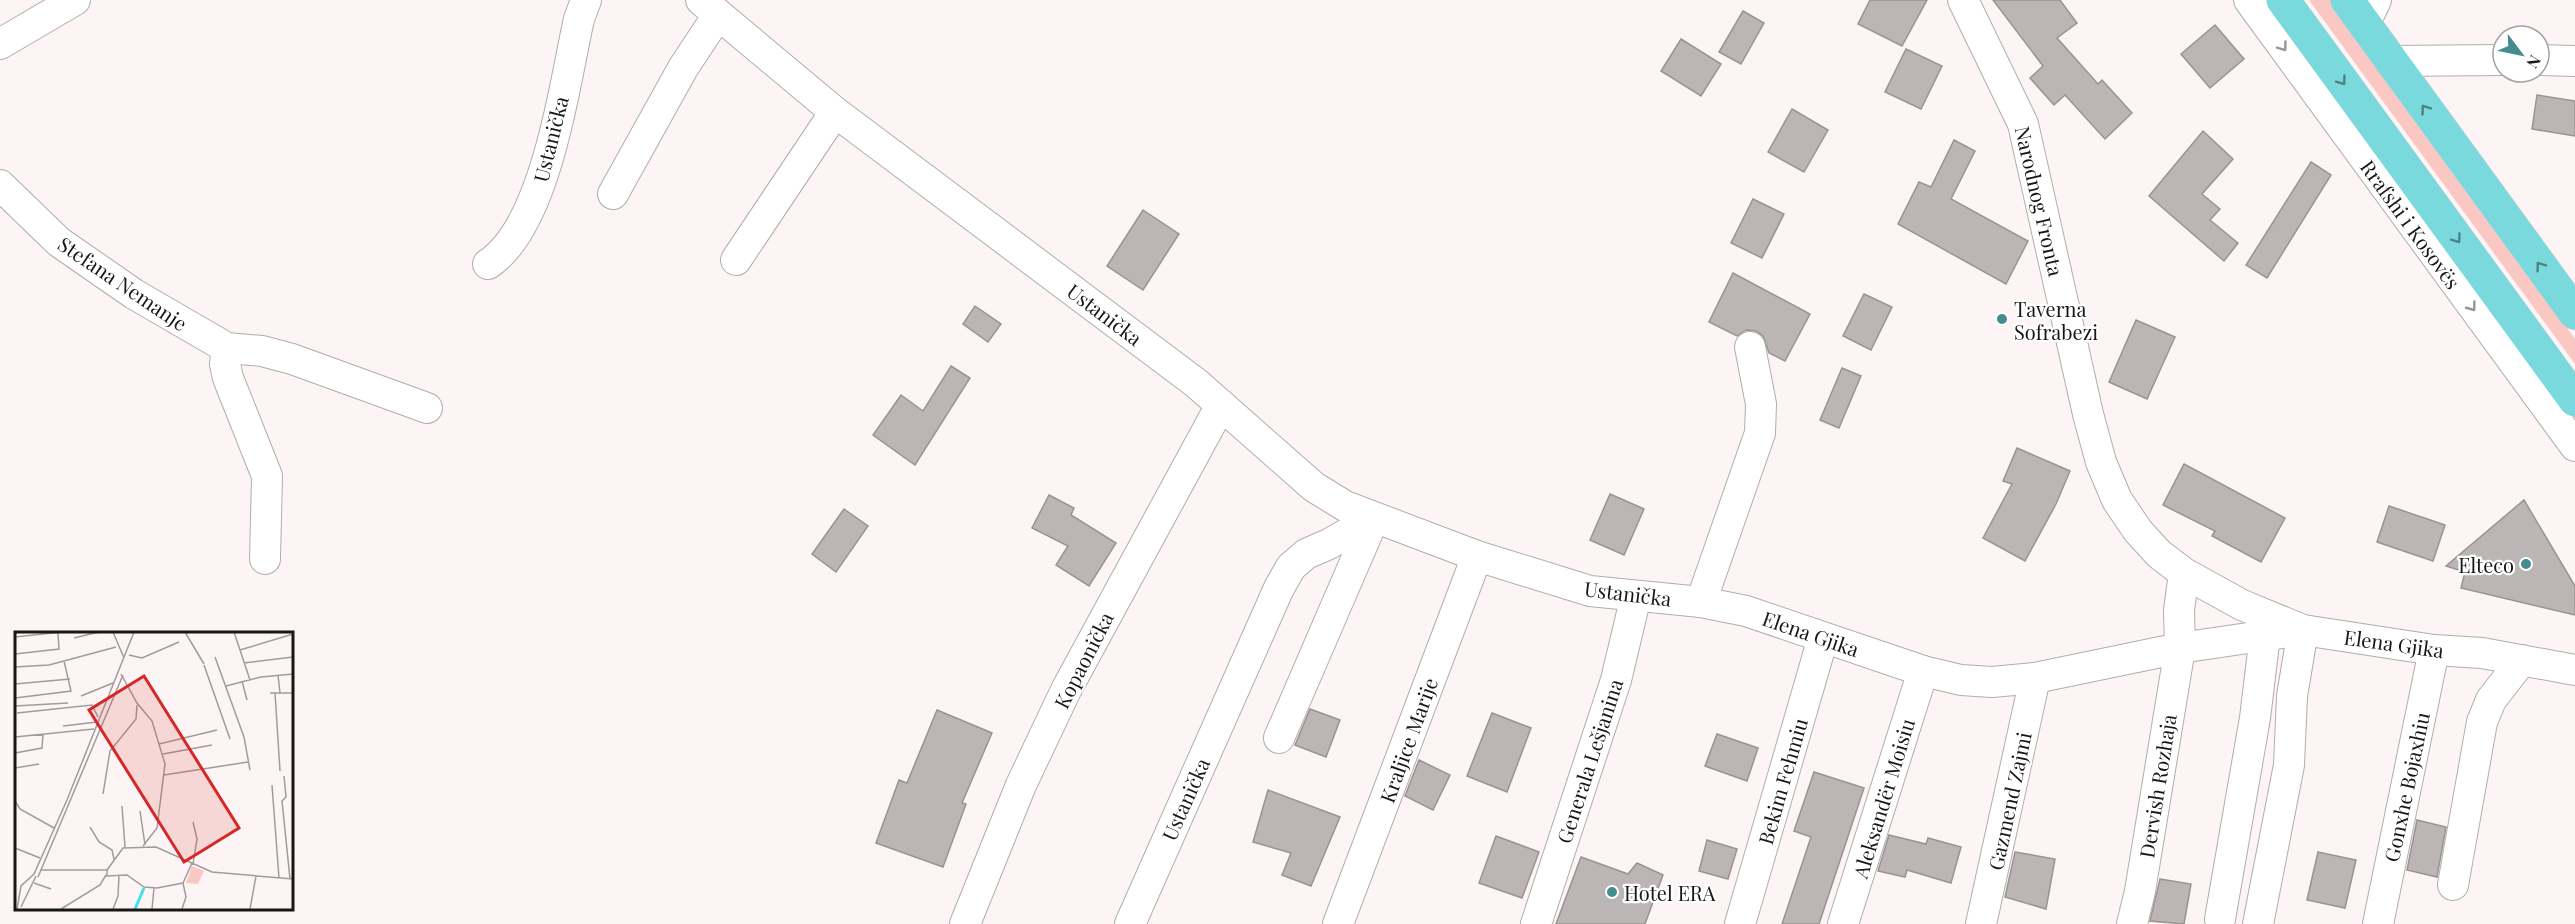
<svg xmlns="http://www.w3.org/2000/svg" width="2575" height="924" viewBox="0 0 2575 924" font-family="'Playfair Display',serif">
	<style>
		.green { fill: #fac7c3 }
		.building { fill: #bcb5b5; stroke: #9a9392; stroke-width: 1.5 }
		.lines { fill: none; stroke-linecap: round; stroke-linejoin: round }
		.minor-casing { stroke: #b3acab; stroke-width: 32 }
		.highway-casing { stroke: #d5d5d5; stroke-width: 34 }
		.minor { stroke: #fff; stroke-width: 30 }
		.highway { stroke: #7ad9dd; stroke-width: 33 }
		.oneway { stroke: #979696 }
		.oneway2 { stroke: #4e8183 }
		.poi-dot { fill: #448c8f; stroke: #fff; stroke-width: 2 }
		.labels { text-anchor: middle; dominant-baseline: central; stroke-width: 4.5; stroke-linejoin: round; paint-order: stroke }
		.street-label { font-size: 20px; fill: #181616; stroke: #fff }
		.poi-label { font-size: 20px; fill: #181616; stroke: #fff; text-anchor: start }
		.inset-river { fill: none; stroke: #3ee3e9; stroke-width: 3 }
		.inset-road { fill: none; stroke: #a19c9c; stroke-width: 1.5 }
		.view { fill: #d62828; fill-opacity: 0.15; stroke: #d62828; stroke-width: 3 }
		.inset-edge { fill: none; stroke: #181616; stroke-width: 3 }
	</style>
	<rect width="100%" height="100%" fill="#fdf5f5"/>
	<polygon class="green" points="2309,0 2330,0 2349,27 2575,339 2575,364"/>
	<g class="building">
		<polygon points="1870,0 1927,0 1902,46 1858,24"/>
		<polygon points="1993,0 2060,0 2077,23 2057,38 2098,84 2102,80 2132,113 2105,139 2065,95 2054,105 2030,78 2043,66"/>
		<polygon points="1743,11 1764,23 1741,64 1719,52"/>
		<polygon points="2215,25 2244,59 2210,88 2181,54"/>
		<polygon points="1681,39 1721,64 1701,96 1661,71"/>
		<polygon points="1906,49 1942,66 1921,109 1885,92"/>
		<polygon points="2537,95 2575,101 2575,136 2532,129"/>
		<polygon points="1792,109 1828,130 1804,172 1768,152"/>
		<polygon points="2203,131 2233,159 2202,194 2220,209 2210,220 2238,243 2224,261 2149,196"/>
		<polygon points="1954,140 1975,151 1951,199 2028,241 2006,284 1898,224 1919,182 1931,187"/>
		<polygon points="2311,162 2331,175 2267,278 2246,265"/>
		<polygon points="1753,199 1784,214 1762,258 1731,243"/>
		<polygon points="1143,210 1179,234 1143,290 1107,266"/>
		<polygon points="1733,273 1810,314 1785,361 1769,353 1763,336 1756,331 1746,330 1737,336 1709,322"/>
		<polygon points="1864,294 1892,307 1871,350 1843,336"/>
		<polygon points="975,306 1001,324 988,342 963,324"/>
		<polygon points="2136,320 2175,337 2147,399 2109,382"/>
		<polygon points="951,366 970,378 915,465 873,435 901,395 923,411"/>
		<polygon points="1842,368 1861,376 1839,428 1820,420"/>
		<polygon points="2017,448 2070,471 2056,504 2025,561 1983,538 2012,484 2003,481"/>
		<polygon points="2184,464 2285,518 2261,562 2212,536 2215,531 2163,505"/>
		<polygon points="1610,494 1644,509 1624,555 1590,540"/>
		<polygon points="1049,495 1074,508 1071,515 1116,543 1089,586 1056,565 1068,546 1032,528"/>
		<polygon points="2524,500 2575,586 2575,615 2461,588 2465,572 2446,566"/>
		<polygon points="2389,506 2445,525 2433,561 2377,542"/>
		<polygon points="844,509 868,526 836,572 812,554"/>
		<polygon points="1310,709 1340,720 1326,757 1295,745"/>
		<polygon points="937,710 992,733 962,803 966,804 943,867 876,843 899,780 907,783"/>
		<polygon points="1492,713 1531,728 1507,792 1467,776"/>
		<polygon points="1717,734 1758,748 1747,781 1705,766"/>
		<polygon points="1419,760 1450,775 1433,810 1405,796"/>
		<polygon points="1814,772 1864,788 1819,924 1782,924 1811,837 1794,831"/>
		<polygon points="1268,790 1340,817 1311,886 1282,875 1291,853 1253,842"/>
		<polygon points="2417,820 2446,827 2437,877 2407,870"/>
		<polygon points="1889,835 1926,844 1928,838 1961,847 1951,883 1907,870 1905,877 1878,871"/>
		<polygon points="1496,836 1539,852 1522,898 1479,883"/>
		<polygon points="1707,840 1737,849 1728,879 1699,871"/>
		<polygon points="2015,852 2055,859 2046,909 2005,897"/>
		<polygon points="2318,852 2356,860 2345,908 2307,900"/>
		<polygon points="1581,857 1628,874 1637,863 1663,875 1645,924 1556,924"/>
		<polygon points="2160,879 2191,884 2184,924 2150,921"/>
	</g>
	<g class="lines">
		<g class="minor-casing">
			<g id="minor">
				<polyline points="701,0 835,112 1196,383 1314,487 1345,506 1477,556 1590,591 1701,602 1746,611 1923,671 1961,680 1992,682 2035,678 2180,648 2303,630 2434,650 2482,653 2575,670"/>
				<polyline points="1963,0 2023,124 2088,414 2101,462 2117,500 2138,531 2159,554 2184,573 2242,605 2303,630 2292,696 2289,765 2258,924"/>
				<polyline points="2249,0 2575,446"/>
				<polyline points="2365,23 2376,0"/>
				<polyline points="0,44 75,0"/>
				<polyline points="2539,60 2575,61"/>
				<polyline points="2390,61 2503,60"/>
				<polyline points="0,185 59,242 134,294 227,348 262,351 292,359 427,408"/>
				<polyline points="613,194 683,68 718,15"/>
				<polyline points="736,260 835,112"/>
				<path d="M 488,264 C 546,226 564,86 579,19 L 586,0"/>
				<polyline points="227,348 225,364 228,378 267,476 265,559"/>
				<polyline points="1701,602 1760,433 1761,404 1750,347"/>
				<polyline points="2453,885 2482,722 2491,700 2522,660"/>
				<polyline points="2220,919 2255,718 2265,635"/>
				<polyline points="965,924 1021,785 1066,690 1221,405"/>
				<polyline points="1130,924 1279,588 1291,567 1306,554 1329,544 1374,518 1279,738"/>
				<polyline points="1338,924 1477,556"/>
				<polyline points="1536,924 1616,680 1636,596"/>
				<polyline points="1740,924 1823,638"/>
				<polyline points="1843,924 1923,671"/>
				<polyline points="1981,924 2035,678"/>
				<polyline points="2132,924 2140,891 2180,648 2179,610 2184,573"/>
				<polyline points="2378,924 2434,650"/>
			</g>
		</g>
		<g class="highway-casing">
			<g id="highway">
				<polyline points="2283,0 2575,400"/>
				<polyline points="2347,0 2575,313"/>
			</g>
		</g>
		<use href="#minor" class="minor"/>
		<use href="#highway" class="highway"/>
	</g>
	<defs><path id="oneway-chevron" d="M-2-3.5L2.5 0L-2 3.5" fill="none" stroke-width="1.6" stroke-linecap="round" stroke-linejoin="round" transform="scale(1.5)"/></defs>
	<g class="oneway">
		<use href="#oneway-chevron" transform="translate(2283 47) rotate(54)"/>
		<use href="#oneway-chevron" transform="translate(2472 307) rotate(53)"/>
	</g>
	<g class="oneway2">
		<use href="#oneway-chevron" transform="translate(2342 81) rotate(54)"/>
		<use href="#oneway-chevron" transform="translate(2425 109) rotate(-126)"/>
		<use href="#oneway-chevron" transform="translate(2457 239) rotate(54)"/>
		<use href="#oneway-chevron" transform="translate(2540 266) rotate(-126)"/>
	</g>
	<g class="poi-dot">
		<circle cx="2002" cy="319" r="6"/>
		<circle cx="2526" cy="564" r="6"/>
		<circle cx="1612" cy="892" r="6"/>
	</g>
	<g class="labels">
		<g class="street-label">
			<text transform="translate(550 139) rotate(-76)">Ustanička</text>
			<text transform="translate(2040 201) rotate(77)">Narodnog Fronta</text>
			<text transform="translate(2411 224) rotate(54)">Rrafshi i Kosovës</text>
			<text transform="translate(123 283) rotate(34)">Stefana Nemanje</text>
			<text transform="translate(1105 314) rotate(37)">Ustanička</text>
			<text transform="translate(1628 593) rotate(7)">Ustanička</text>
			<text transform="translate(1811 633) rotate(19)">Elena Gjika</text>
			<text transform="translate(2394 643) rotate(8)">Elena Gjika</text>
			<text transform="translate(1083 660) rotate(-63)">Kopaonička</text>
			<text transform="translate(1408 740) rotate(-70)">Kraljice Marije</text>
			<text transform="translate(1589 761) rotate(-72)">Generala Lešjanina</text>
			<text transform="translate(1782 781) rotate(-74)">Bekim Fehmiu</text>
			<text transform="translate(2157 786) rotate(-81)">Dervish Rozhaja</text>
			<text transform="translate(2406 787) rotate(-78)">Gonxhe Bojaxhiu</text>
			<text transform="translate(1883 798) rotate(-73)">Aleksandër Moisiu</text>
			<text transform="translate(1185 799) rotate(-66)">Ustanička</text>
			<text transform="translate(2009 801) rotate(-78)">Gazmend Zajmi</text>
		</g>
		<g class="poi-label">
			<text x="2014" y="308">Taverna<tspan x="2014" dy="23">Sofrabezi</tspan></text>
			<text x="2514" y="564" text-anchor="end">Elteco</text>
			<text x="1624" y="892">Hotel ERA</text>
		</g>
	</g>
	<g transform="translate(15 632)">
		<rect width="278" height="278" fill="#fdf5f5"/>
		<path d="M 177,234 L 189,239 L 183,252 L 171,251 Z" fill="#fac7c3"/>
		<path class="inset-river" d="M 120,277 L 129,256"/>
		<path class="inset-road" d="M 98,0 L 109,26M 170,0 L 189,32M 219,0 L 235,48M 0,5 L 47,0M 59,6 L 84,0M 225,18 L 278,2M 0,22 L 44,17 L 43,1M 114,23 L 127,26 L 164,10M 200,25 L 229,105 L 235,138M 229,31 L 278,25M 189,33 L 215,107M 0,35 L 34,33 L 101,15M 106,42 L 122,71 L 137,89 L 150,132 L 142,196 L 128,214M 263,43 L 265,61M 227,49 L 232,68M 0,52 L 55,47M 211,54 L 246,45 L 278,42M 255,61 L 278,61M 260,61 L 265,139M 66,64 L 98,51M 0,66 L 56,59 L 49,29M 0,74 L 53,71M 2,81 L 77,73 L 83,85M 48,94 L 82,90M 0,105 L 79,97M 144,112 L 202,98M 0,121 L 27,116 L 28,102M 148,122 L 197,113M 0,136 L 24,132M 149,143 L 233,130M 269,144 L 271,165 L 267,169 L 275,247M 257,153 L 264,246M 88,162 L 95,119 L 121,87 L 122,73M 0,169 L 5,177 L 39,196M 107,174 L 110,215M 125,179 L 130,213M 178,190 L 182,207 L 178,232M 75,195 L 84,210 L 97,218 L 99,227M 0,216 L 25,226M 26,238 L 92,238M 92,238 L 108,216 L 141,215 L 197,240 L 278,247M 92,238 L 92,244 L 112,243 L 129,255 L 142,256 L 168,251 L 177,231M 23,245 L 108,43M 19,251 L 36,257M 6,275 L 21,244M 2,277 L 6,254 L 19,242 L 52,168 L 119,0M 46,277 L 85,253 L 91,243M 98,277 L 103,264 L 104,244M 137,277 L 139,256M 167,277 L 171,265 L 168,251M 235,277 L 241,244"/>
		<path class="view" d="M 129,44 L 224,196 L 169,230 L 74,78 Z"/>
		<rect width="278" height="278" class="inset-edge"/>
	</g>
	<g transform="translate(2521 54) rotate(122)"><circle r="28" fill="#ffffff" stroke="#a3a2a2" stroke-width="1.5"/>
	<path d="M0-4.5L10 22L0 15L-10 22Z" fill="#448c8f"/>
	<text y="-9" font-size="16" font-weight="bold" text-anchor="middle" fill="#181616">N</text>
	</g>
</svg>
